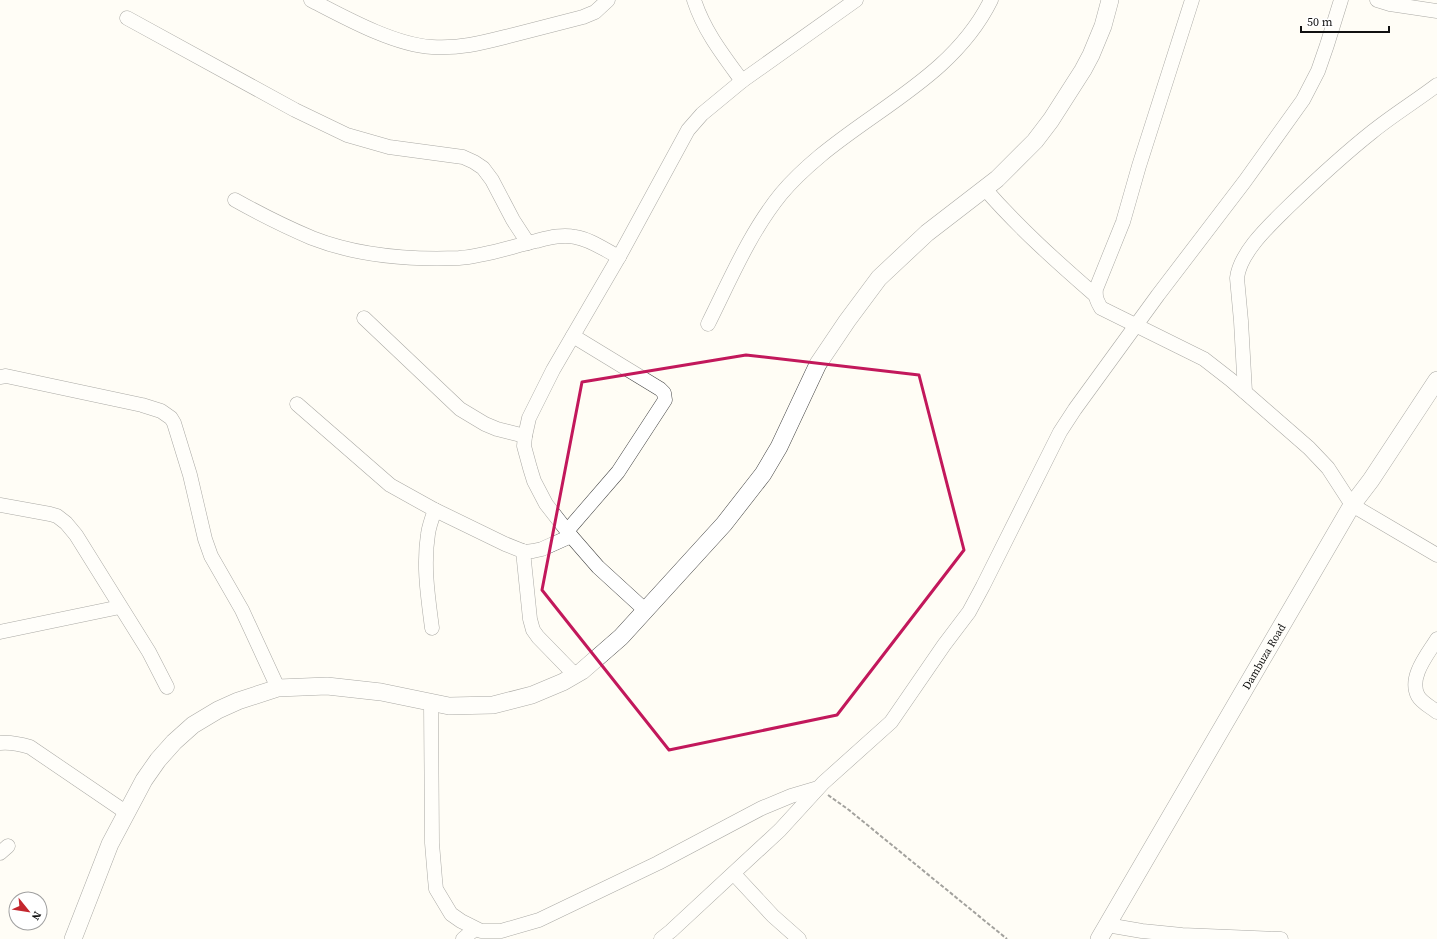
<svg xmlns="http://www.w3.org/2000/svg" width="1437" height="939" viewBox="0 0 1437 939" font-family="'Source Serif 4',serif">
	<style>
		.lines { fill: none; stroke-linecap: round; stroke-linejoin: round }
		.minor-casing { stroke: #444; stroke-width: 15 }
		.tertiary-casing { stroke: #444; stroke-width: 18 }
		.path { stroke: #333; stroke-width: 2; stroke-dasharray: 4 2; stroke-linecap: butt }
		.minor { stroke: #fff; stroke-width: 14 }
		.tertiary { stroke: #fff; stroke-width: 17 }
		.marked { fill: none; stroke: #c2185b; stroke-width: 3; stroke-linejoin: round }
		.labels { text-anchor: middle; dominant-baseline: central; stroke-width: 4; stroke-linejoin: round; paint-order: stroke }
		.street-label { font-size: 11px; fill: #111; stroke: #fff }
	</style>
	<rect width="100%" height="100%" fill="#fffdf5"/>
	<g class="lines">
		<g class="minor-casing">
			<g id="minor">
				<path d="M 311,0 C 344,17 394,45 432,47 C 461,49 485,42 513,35 C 536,29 560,23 583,17 L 595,12 L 608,0"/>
				<path d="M 694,0 C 704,31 723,55 742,81"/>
				<path d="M 1192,0 L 1139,166 L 1123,222 L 1096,289 C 1095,297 1097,301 1101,308 L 1204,359 L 1231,380 L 1309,448 L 1328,468 L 1352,505 L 1437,555"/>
				<polyline points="1377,0 1390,4 1437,11"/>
				<polyline points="127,18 295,110 347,135 389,147 463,157 474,162 483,168 492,180 513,220 528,243"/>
				<path d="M 985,189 C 1019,228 1057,262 1095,295"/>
				<path d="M 235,200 C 260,214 286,227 312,238 C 358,256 410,260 459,258 C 485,256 510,247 536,241 C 548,238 562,234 575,237 C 590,239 605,250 619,257"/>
				<polyline points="364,318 460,409 485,424 497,429 525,436"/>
				<path d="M 708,324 C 730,280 750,232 781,194 C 791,182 808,166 820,156 C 880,106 955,73 991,0"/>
				<polyline points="0,377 6,376 142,405 161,411 171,418 174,423 190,475 205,539 211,556 242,610 278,688"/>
				<path d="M 1245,392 L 1241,321 L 1237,278 C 1240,252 1270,225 1288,207 C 1315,181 1343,155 1372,132 C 1393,115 1416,101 1437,85"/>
				<polyline points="297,404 390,485 435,510 505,544 525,552 533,551 542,549 571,536"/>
				<polyline points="0,505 50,514 57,516 66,523 76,535 149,652 167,687"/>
				<polyline points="567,531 618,472 665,400 664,393 660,389 573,336"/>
				<polyline points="523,551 530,619 533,630 538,637 575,675"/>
				<polyline points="645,610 598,567 571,536 546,504 534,481 530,468 524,446 525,436 529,418 553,370 620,255 688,130 702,114 742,81 856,0"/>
				<path d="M 432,628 C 428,597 423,566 428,534 C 429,526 432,518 435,510"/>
				<polyline points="0,632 120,607"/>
				<path d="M 1437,639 C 1428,654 1408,677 1418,696 C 1422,703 1431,707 1437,712"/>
				<polyline points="431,703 432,843 435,879 436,889 451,914 461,921 481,931 501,931 539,920 658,863 762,808 791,796 818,788"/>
				<path d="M 0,743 C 10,742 20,744 30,747 L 127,813"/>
				<polyline points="0,853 8,846"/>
				<polyline points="734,874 773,916 799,939"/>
				<polyline points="1107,925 1142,931 1182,935 1281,939"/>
				<polyline points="463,939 475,929"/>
				<polyline points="661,939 671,931 780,830 823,783 891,722 944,645 969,612 983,586 1060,432 1075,409 1158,295 1245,181 1303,100 1318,71 1327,45 1341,0"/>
			</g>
		</g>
		<g class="tertiary-casing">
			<g id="tertiary">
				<polyline points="73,939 110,844 144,780 158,760 174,742 193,725 218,710 238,701 278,688 327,686 381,692 449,706 493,705 532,695 563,682 582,671 621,637 724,524 763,474 779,447 818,364 847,321 879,278 927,233 997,179 1035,141 1051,120 1083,70 1091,55 1103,26 1110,0"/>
				<path id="s1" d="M 1099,939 L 1352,505 L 1371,480 L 1437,380"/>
			</g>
		</g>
		<polyline class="path" points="828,795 849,810 1007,939"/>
		<use href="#minor" class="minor"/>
		<use href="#tertiary" class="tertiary"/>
	</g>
	<path d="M0 0H1437V939H0ZM 746,355 L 919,375 L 964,550 L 837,715 L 669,750 L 542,590 L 582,382 Z" fill="#fffdf5" fill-opacity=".55" fill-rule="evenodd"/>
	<path class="marked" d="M 746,355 L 919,375 L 964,550 L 837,715 L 669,750 L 542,590 L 582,382 Z"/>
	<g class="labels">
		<g class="street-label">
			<text stroke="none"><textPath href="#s1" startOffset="327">Dambuza Road</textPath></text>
		</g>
	</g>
	<g transform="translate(28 911) rotate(120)"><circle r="19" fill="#ffffff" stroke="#a0a0a0"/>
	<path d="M0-3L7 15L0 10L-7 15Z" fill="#c4262e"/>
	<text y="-6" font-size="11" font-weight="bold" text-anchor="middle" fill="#111111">N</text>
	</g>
	<path d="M1301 26v6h88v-6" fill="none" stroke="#111111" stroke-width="2"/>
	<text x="1307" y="26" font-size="12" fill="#111111" stroke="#ffffff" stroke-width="3" paint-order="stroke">50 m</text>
</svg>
